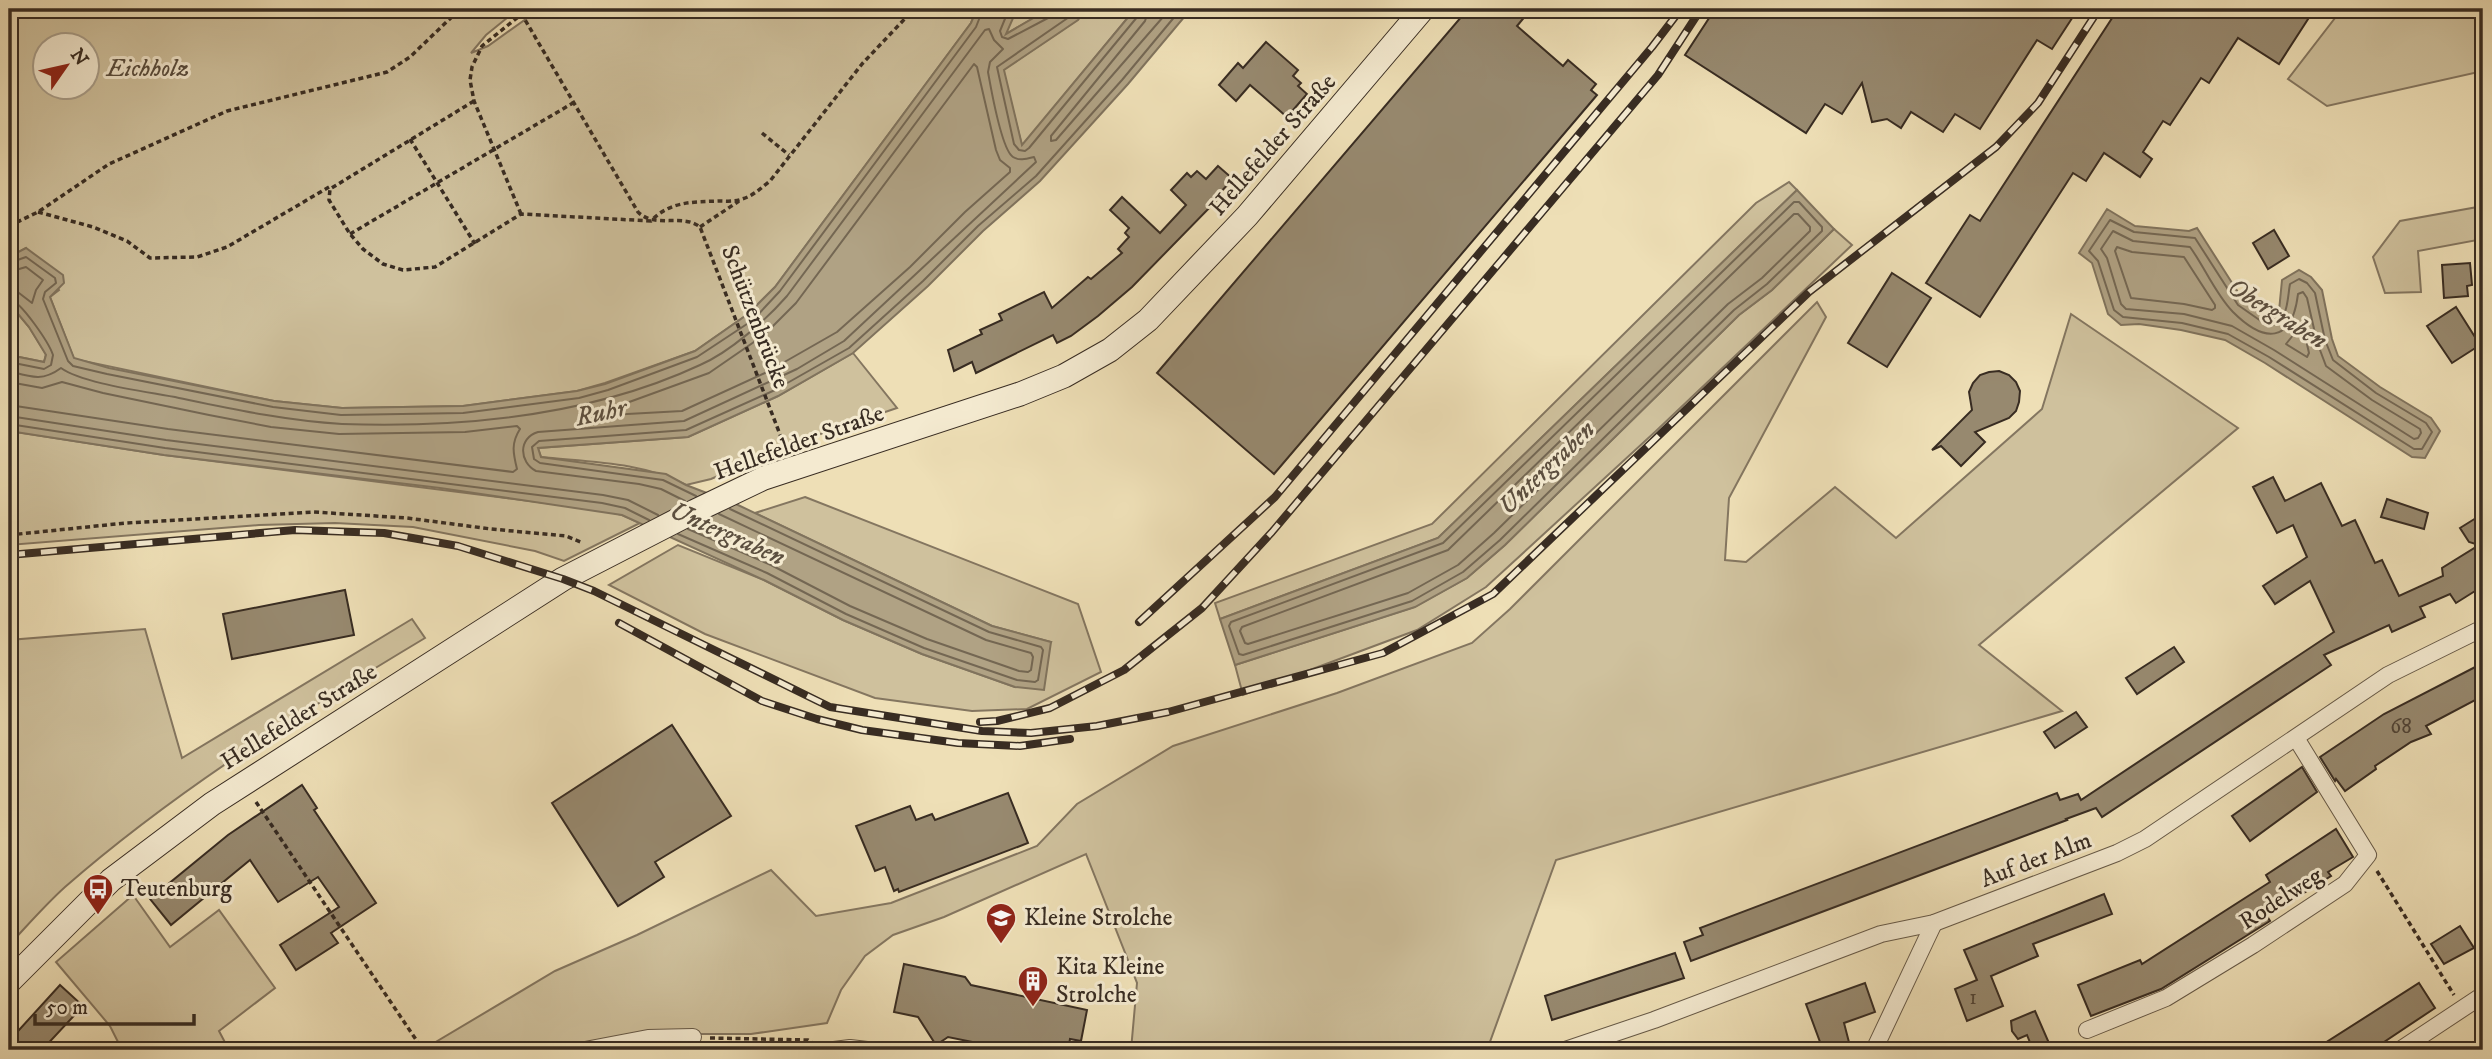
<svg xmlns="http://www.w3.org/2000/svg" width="2492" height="1059" viewBox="0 0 2492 1059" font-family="'IM FELL DW Pica',serif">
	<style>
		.green { fill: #cfc19d; stroke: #847660; stroke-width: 2; fill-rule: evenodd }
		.water { fill: #b0a284; stroke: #80735d; stroke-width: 2 }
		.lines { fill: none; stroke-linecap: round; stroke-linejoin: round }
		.shore { stroke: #746753; stroke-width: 2 }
		.building { fill: #97896f; stroke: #382c22; stroke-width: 2 }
		.street-casing { stroke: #665947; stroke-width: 18 }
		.secondary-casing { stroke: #382c22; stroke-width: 25 }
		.path { stroke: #382c22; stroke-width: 3.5; stroke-dasharray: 5 3.5; stroke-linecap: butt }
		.street { stroke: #f4ead0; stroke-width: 16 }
		.secondary { stroke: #f4ead0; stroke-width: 23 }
		.rail-casing { stroke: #382c22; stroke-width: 8 }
		.rail { stroke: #f4ead0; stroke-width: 5; stroke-dasharray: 16; stroke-linecap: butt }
		.labels { text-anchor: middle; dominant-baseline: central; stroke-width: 6; stroke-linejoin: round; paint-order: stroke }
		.number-label { font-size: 21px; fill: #504335 }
		.park-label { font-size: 24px; font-style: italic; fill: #564a3b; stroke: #f4ead0 }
		.street-label { font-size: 24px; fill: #382c22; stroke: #f4ead0 }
		.poi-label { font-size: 24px; fill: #382c22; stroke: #f4ead0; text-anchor: start }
		.water-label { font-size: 26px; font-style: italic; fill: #5c4f3f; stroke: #f4ead0 }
	</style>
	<rect width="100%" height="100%" fill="#eedfb6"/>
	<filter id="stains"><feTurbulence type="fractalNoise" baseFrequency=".00286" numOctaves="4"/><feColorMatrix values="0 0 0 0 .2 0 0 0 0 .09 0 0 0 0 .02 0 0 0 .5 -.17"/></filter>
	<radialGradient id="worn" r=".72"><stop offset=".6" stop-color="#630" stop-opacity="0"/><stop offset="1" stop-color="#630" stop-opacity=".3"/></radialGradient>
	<g class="green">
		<path d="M 9,9 L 518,9 L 486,35 L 471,53 L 488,46 L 540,9 L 977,9 L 971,23 L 775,287 L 748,314 L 695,351 L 605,383 L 577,391 L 463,406 L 342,408 L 274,401 L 74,359 L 50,297 L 59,290 L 26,248 L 9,257 ZM 46,46 L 88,46 L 88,88 L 46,88 Z"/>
		<polygon points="1017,9 1049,9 1004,35"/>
		<polygon points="1086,9 1135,9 1022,146 1003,70 1077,20"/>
		<polygon points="2342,9 2483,9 2483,71 2327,106 2288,79"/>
		<polygon points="1789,182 1797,190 1438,538 1220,619 1215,603 1432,524 1756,203"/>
		<polygon points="2483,206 2483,239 2418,251 2421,292 2385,293 2373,257 2400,221"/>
		<polygon points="1834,229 1852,245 1656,431 1486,587 1417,630 1243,695 1235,665 1414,607 1467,578 1505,545 1739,315 1772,290"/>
		<polygon points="1817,302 1826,317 1729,498 1725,560 1746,562 1835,487 1896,538 2042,409 2071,314 2238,428 1979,645 2062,711 1556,860 1487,1050 1131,1050 1137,983 1086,854 944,917 893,935 865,956 841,990 827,1023 751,1034 650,1034 602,1041 566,1050 432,1050 429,1046 555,971 637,935 771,870 816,916 891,903 1037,846 1077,804 1173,746 1337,693 1472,643 1510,609"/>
		<polygon points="9,303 29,327 46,354 44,362 9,355"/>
		<path d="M 853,353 L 897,408 L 794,443 L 711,479 L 686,485 C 643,462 589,462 541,457 L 538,448 L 688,437 L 778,396 Z"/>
		<polygon points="9,431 164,455 601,510 622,515 640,523 564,561 535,551 413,527 335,523 259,525 9,545"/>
		<polygon points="805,497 1078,604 1101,672 1027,709 972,711 875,698 705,634 609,585 678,545 764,580 843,620 922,654 1015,687 1051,642 992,626 755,513"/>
		<path d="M 412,619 L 425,638 C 300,713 175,791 65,887 C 45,905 27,926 9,945 L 9,640 L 145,629 L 182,758 Z"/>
		<polygon points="133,895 170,947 219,910 275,988 219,1031 229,1050 122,1050 110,1026 56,962"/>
	</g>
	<g class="water">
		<polygon points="977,9 1017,9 1006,34 1049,9 1086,9 1078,20 1004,70 1022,145 1135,9 1191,9 1128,84 1040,181 983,231 928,286 853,353 778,396 688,437 538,448 541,457 666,474 686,485 738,505 992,626 1051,642 1044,690 1015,687 922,654 843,620 764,580 622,515 440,488 164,455 9,431 9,355 44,362 46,355 29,327 9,303 9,257 26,248 63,275 64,283 50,297 74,358 109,368 274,401 342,408 463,406 577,391 605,384 695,351 748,314 775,287 971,23"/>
		<polygon points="1797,190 1834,229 1772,290 1739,315 1505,545 1467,578 1415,607 1235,665 1220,619 1438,538"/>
		<polygon points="2107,209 2135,226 2189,231 2197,228 2243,300 2270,320 2279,311 2282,280 2299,270 2311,277 2322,290 2332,339 2338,356 2380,387 2431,418 2440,431 2425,458 2412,457 2265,363 2225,340 2181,330 2139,324 2121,325 2108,314 2092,263 2079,253"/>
	</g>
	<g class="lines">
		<g class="shore">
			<polyline points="1009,9 1000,31 1002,37 1008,39 1048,18 1051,9"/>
			<polyline points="1077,9 1072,15 997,67 1014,144 1019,150 1025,151 1029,148 1138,16 1140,9"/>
			<polyline points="1149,9 1145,21 1051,136 1051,141 1056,140 1170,9"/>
			<polygon points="974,64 977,67 996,150 1000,160 1010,168 1010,172 965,212 910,267 837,332 767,372 682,411 609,415 610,409 709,373 764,335 796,303"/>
			<polygon points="1794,202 1799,202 1822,227 1822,231 1767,284 1734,310 1500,540 1463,572 1412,601 1243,655 1239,654 1229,626 1231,622 1443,543"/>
			<polygon points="1798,214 1810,227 1810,231 1762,278 1728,304 1494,533 1458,565 1408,593 1248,644 1245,643 1240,631 1242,627 1448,550 1767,240 1794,214"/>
			<path d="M 2110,220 L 2134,232 L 2195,238 L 2238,305 L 2268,326 C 2289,324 2287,299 2290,284 L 2299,279 L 2307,283 L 2315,293 L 2325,340 L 2333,360 L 2376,393 L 2426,423 L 2432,432 L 2422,449 L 2414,449 L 2269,357 L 2228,334 L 2182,323 L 2123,317 L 2114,310 L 2098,261 L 2089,251 Z"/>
			<path d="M 2113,231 L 2133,241 L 2190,247 C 2204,266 2216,295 2233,312 C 2264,343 2292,344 2298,294 L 2303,292 L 2307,298 L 2317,342 L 2326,366 L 2372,400 L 2420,429 L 2421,433 L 2418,438 L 2414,439 L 2274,350 L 2232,326 L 2184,314 L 2126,309 L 2121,304 L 2107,258 L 2101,249 Z"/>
			<polygon points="2117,247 2132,252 2184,257 2215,305 2215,308 2212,310 2184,304 2131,298 2115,251"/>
			<polyline points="9,263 26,257 55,278 56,283 45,292 43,299 68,361 73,366 107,374 273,407 341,415 463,413 579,398 608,390 697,357 753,320 780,291 976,27 983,9"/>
			<polyline points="9,272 26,267 43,280 36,290 32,303 19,293 9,290"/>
			<path d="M 9,299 C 21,301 49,343 53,355 L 51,365 L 44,369 L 9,362"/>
			<polygon points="2298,329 2304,331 2309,353 2307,357 2286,344"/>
			<path d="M 9,371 C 31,377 42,382 61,368 C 83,384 150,392 179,398 C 232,409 287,421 342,424 C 461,428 591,416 700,365 C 730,352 766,320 787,296 L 985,30 L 989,29 L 994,40 L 1003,49 L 990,62 L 988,72 C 991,88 1001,149 1013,157 C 1019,161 1026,159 1034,157 L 1036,162 L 844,341 L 797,369 L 684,421 L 538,432 C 518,438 519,462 536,471 L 639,484 L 661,489 L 685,501"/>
			<path d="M 9,382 L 42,388 L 62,382 L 103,393 L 209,415 L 271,427 L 339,434 L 465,432 L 517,426 L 520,429 C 511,443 513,453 517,469 L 513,472 L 168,429 L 9,405"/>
			<polyline points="9,416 166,440 603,495 628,500 658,515"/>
			<polyline points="9,424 165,448 602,503 625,508 649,520"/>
			<polyline points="696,496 663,480 540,463 534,459 532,447 539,441 686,430 775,390 849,348 923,281 978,226 1036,176 1122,80 1181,9"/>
			<polyline points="688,529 771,565 850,606 927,639 1019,671 1028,672 1031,670 1033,657 1031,653 986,640 719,514"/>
			<polyline points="678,534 767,573 846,614 924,648 1017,680 1035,682 1038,680 1043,650 1041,647 989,632 730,509"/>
		</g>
	</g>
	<g class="building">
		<polygon points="1468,9 1531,9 1517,26 1563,66 1568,60 1596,84 1591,90 1597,95 1274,474 1157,373"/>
		<polygon points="1715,9 2078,9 2052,49 2037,40 1980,129 1955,114 1943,132 1911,112 1901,128 1887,119 1872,122 1862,83 1842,114 1825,104 1806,133 1685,55"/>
		<polygon points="2118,9 2299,9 2310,16 2279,64 2238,38 2209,83 2201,78 2170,125 2163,121 2143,152 2152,159 2140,177 2104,153 2086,181 2073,173 1980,317 1926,283 1970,215 1980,221"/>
		<polygon points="1266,42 1298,70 1293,76 1301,83 1298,86 1307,94 1287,117 1250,85 1236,101 1219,85 1238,63 1243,68"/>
		<polygon points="1218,166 1233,179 1215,198 1217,200 1132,287 1098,316 1071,336 1057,343 1053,335 976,373 972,362 954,371 948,350 982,334 980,330 1002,320 999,314 1044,292 1052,308 1088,277 1091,279 1122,253 1118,249 1129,237 1125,233 1129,228 1110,210 1122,197 1160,233 1186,205 1171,190 1187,173 1191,177 1197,171 1206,179"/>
		<polygon points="2274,230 2289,256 2268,269 2253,243"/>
		<polygon points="2470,263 2472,285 2467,286 2468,296 2444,298 2442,265"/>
		<polygon points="1892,273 1931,298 1887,367 1848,343"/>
		<polygon points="2456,307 2480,345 2452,363 2427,326"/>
		<polygon points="1999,371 2009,375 2016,382 2020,391 2019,402 2016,411 2009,418 1975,432 1985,442 1961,466 1941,446 1932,450 1972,410 1969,392 1973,383 1980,375 1989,372"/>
		<polygon points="2273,477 2285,501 2321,483 2342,526 2355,520 2375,563 2382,560 2399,596 2443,576 2442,568 2479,545 2469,542 2460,528 2476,518 2483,529 2483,586 2456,603 2450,594 2420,607 2425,617 2392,632 2389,625 2324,655 2331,665 2102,817 2096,808 2066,819 2067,820 1691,961 1684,942 1703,935 1700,928 2057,793 2060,800 2078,794 2081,800 2334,632 2310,581 2275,604 2263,586 2307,557 2293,525 2277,533 2253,487"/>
		<polygon points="2387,499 2428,513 2424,529 2381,517"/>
		<polygon points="345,590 354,635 232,659 223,614"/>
		<polygon points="2174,647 2184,662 2137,694 2126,678"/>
		<polygon points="2483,663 2483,696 2426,726 2431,734 2411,742 2375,766 2376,769 2345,791 2336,779 2335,781 2320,757 2384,714"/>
		<polygon points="2076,712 2087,727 2055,748 2044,732"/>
		<polygon points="672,725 731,816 655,862 664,877 618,906 552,803"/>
		<polygon points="2302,767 2317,792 2250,841 2232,816"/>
		<polygon points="302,785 317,808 314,810 376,903 331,933 338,943 296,970 280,945 339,907 318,877 278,902 250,860 171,925 150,899 228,835"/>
		<polygon points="1008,793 1028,843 899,892 898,889 894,891 885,867 875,871 856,826 910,806 916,820 932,814 935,820"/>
		<polygon points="2336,829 2353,857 2328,872 2331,876 2267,916 2270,921 2161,989 2091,1016 2078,985 2140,960 2142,964 2270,882 2266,875"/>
		<polygon points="2104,894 2112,914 2033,944 2038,956 1991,976 2003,1006 1967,1021 1955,989 1977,980 1964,950"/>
		<polygon points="2460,926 2474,948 2444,964 2431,944"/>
		<polygon points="1675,953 1684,978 1552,1020 1545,996"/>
		<polygon points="904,964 965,977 971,985 1087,1010 1081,1041 1070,1039 1068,1050 1012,1050 948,1037 936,1045 918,1017 894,1012"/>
		<polygon points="1865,983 1875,1012 1844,1023 1851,1050 1823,1050 1806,1004"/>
		<polygon points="2419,983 2435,1008 2372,1050 2314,1050"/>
		<polygon points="60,985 83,1006 42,1050 9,1050 9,1041"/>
		<polygon points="2035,1011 2052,1050 2033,1050 2027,1035 2018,1039 2012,1031 2011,1021"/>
	</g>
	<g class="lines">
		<g class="street-casing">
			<g id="street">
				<polyline points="2087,1030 2166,998 2253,945 2345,884 2368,855 2296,738"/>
				<polyline points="585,1050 648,1038 693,1037"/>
				<polyline points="834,1050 850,1048 867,1050"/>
				<polyline points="1565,1050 1654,1020 1881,934 1934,923 2117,853 2145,839 2388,675 2483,628"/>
				<polyline points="1874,1050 1934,923"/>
				<polyline points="2400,1050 2483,995"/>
			</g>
		</g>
		<g class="secondary-casing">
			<polyline id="secondary" points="9,982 111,880 212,804 563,579 695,511 764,478 1020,394 1064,376 1110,350 1148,320 1247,216 1423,9"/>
		</g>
		<g class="path">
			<path d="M 521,13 L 638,212 C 655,229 683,213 700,227 L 786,450"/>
			<path d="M 474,101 L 330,189 L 329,200 L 350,234 L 363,249 L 383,264 L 403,270 L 435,267 L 521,214 L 651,221 C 670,201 693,202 719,201 C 726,201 735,202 742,199 C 753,196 761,188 770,181 L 862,64 L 914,9"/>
			<polyline points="762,133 789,155"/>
			<polyline points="410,139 475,244"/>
			<polyline points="38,212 93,227 127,241 150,258 197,257 227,247 329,187"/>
			<polyline points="521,214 474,101 470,80 472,67 482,46 528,9"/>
			<polyline points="9,226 38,212 109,164 227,111 387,72 410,57 460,9"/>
			<polyline points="700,227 739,201"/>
			<polyline points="350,234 573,103"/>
			<polyline points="9,535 126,523 314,512 407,518 491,529 566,536 583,543"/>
			<polyline points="256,802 423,1050"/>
			<polyline points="2377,871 2454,995"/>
			<polyline points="710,1038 808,1040 816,1045"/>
		</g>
		<use href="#street" class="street"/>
		<use href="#secondary" class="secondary"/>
		<g class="rail-casing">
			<g id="rail">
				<polyline points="9,555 295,530 384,533 458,546 563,579 594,591 830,707 982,731 1031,733 1097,726 1168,712 1383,653 1493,594 1809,292 1996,147 2038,103 2099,9"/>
				<polyline points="1139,622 1275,497 1652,47 1681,9"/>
				<polyline points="619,623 762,701 817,719 862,730 958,743 1020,746 1070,739"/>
				<polyline points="980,722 997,721 1050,708 1124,670 1202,608 1272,532 1658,75 1701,9"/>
			</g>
		</g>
		<use href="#rail" class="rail"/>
	</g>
	<defs>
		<g id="bus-pin" transform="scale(1.575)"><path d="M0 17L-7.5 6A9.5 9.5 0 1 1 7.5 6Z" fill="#8f2418" stroke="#f4ead0"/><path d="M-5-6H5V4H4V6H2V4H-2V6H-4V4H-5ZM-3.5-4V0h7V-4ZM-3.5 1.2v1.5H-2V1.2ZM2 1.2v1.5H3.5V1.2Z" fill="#fff"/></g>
		<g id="school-pin" transform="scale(1.575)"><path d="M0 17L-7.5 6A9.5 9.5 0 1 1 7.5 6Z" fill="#8f2418" stroke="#f4ead0"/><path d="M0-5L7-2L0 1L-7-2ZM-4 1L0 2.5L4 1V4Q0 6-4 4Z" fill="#fff"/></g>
		<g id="building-pin" transform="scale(1.575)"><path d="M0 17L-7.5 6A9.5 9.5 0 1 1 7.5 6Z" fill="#8f2418" stroke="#f4ead0"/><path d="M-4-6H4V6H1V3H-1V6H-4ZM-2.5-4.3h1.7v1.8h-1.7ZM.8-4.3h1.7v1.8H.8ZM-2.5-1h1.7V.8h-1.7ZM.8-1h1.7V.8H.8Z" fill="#fff"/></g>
	</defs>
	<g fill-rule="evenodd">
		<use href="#bus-pin" x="98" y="889"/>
		<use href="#school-pin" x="1001" y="918"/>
		<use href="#building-pin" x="1033" y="981"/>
	</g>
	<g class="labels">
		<g class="number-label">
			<text x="2401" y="727">68</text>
			<text x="1973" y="998">1</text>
		</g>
		<g class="park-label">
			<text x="148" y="69">Eichholz</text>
		</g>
		<g class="street-label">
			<text transform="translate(1273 145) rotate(-49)">Hellefelder Straße</text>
			<text transform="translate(755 317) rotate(69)">Schützenbrücke</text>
			<text transform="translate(799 443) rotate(-20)">Hellefelder Straße</text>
			<text transform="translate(299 717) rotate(-32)">Hellefelder Straße</text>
			<text transform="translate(2036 860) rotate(-21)">Auf der Alm</text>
			<text transform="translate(2281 899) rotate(-33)">Rodelweg</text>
		</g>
		<g class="poi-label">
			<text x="121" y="889">Teutenburg</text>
			<text x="1024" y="918">Kleine Strolche</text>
			<text x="1056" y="967">Kita Kleine<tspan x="1056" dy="28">Strolche</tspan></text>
		</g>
		<g class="water-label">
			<text transform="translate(2277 314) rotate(32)">Obergraben</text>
			<text transform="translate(601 413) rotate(-12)">Ruhr</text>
			<text transform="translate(1547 468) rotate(-44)">Untergraben</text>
			<text transform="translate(727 534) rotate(24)">Untergraben</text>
		</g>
	</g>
	<rect width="2492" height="1059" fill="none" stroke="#eedfb6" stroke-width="35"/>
	<rect x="10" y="10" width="2471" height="1038" fill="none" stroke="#382c22" stroke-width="3.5"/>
	<rect x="18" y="18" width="2457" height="1024" fill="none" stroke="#382c22" stroke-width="2"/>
	<g transform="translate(66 66) rotate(56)"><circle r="33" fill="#f4ead0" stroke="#a99e8a" stroke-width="2"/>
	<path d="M0-5L12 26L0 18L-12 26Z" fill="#8f2418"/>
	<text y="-10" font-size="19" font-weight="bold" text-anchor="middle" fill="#382c22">N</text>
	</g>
	<path d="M35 1014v10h159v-10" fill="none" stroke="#382c22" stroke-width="3.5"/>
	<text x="46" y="1014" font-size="21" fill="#382c22" stroke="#f4ead0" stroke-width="5" paint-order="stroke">50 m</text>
	<rect width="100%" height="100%" filter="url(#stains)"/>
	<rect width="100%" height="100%" fill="url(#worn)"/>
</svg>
